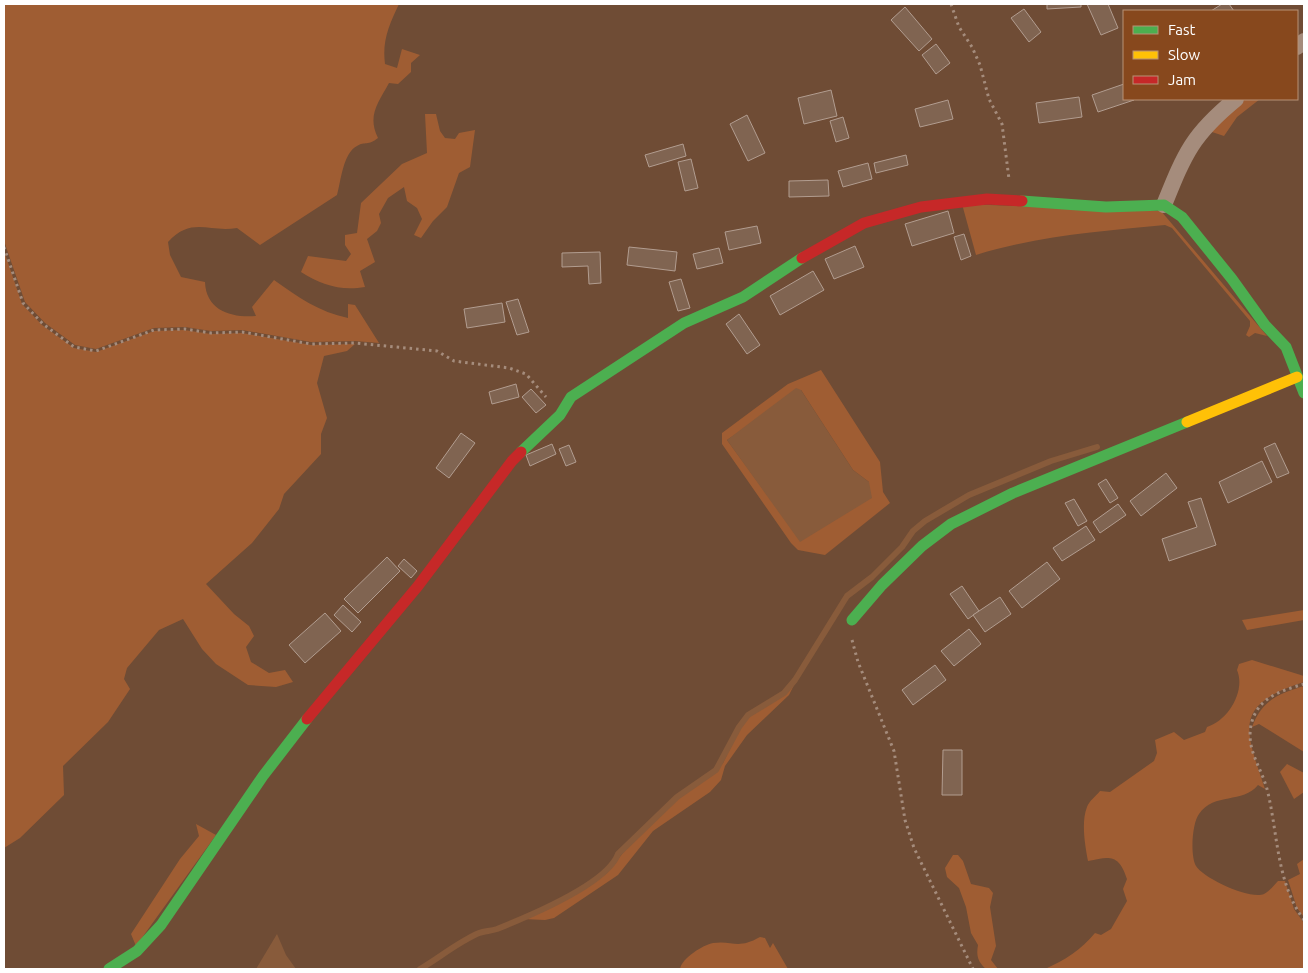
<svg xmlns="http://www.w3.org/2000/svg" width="1308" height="973" viewBox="0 0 1308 973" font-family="Ubuntu,sans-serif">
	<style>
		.green { fill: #9f5d33; fill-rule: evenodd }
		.water { fill: #885b3b }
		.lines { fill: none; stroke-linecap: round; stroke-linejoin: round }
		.stream { stroke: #885b3b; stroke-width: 6 }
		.building { fill: #806451; stroke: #b29d90 }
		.path { stroke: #a58c7c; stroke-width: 3; stroke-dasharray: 2.5 4; stroke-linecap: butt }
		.street { stroke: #a58c7c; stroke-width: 16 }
		.fast { stroke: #4caf50; stroke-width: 11 }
		.slow { stroke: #ffc107; stroke-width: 11 }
		.jam { stroke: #c62828; stroke-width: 11 }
	</style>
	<rect width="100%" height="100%" fill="#6f4c35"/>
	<g class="green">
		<path d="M 4,4 L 399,4 C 389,25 382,41 385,64 L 397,68 L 402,49 L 420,55 L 411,63 L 411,72 L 398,84 L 389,83 C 378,103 367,116 378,138 C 368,146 365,141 357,146 C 343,153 341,181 337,195 L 260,245 L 237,228 C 209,233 192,216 168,242 L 170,255 L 181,277 L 205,282 C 206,311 232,318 256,316 L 252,307 L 274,280 C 298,297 319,312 348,318 L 348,304 L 355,305 L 379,343 L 355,341 L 311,342 L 242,330 L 211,331 L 185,327 L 154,328 L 96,349 L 75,345 L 45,323 L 25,302 L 4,241 Z"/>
		<polygon points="1246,99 1260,99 1237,117 1224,136 1209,131 1220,119"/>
		<path d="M 425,114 L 436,114 L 440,131 L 445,138 L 455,139 L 459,133 L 475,130 L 470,167 L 459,173 L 447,207 L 433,221 L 421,238 L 414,235 L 422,219 L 417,208 L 407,201 L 404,187 L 388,198 L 379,214 L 381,223 L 377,231 L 367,239 L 375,262 L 360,271 L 365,287 C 340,291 322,285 301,272 L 308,256 L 346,261 L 351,254 L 345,245 L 345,235 L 357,233 L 361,203 L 402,164 L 427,153 Z"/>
		<path d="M 962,204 L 1161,211 L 1267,336 L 1255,333 L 1249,337 L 1246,335 L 1250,326 L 1250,321 L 1172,228 L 1165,225 C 1102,231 1037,236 976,255 Z"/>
		<polygon points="4,251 22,304 42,325 74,348 96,352 154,331 184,330 211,334 242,333 311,345 355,344 347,351 324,356 317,383 327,418 321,434 321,454 284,494 279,509 252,543 206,584 234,614 249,626 254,636 246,647 251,662 269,673 285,670 293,682 276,687 248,685 216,664 202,649 183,619 159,630 127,668 124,679 130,689 108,722 63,766 64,795 20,838 4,848"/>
		<path d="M 821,370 L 880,462 L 883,492 L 890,503 L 825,555 L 798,550 L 791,543 L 722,444 L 722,433 L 788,384 ZM 801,390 L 853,470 L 869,482 L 771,500 L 727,440 Z"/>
		<polygon points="1304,610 1304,620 1247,630 1242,620"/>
		<path d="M 1252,660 L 1304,676 L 1304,682 C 1232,705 1245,729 1265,789 L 1258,785 C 1243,804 1214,792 1199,814 C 1192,823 1190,856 1196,866 C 1203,878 1250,900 1264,894 C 1269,892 1274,885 1278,881 L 1285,881 L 1294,909 L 1304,923 L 1304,969 L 1045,969 C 1065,960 1081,950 1095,933 L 1101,935 L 1111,929 L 1127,901 L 1123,889 L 1127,879 C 1119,854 1110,856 1088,861 C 1085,845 1081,822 1087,807 C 1089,801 1096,796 1100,791 L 1110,792 L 1154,761 L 1157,753 L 1155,740 L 1174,732 L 1184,740 L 1205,732 L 1207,727 C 1228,721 1246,691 1237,670 L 1239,664 Z"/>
		<polygon points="796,681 789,695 747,735 725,766 721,780 710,792 653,831 618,875 554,918 545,920 523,919 572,896 607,873 634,839 661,814 678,798 716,771 723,763 740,728 749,716 785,694"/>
		<path d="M 1304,686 L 1304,752 L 1259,724 L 1252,727 C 1262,700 1278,694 1304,686 Z"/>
		<polygon points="1287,764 1304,773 1304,792 1294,799 1280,772"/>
		<polygon points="196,824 216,835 136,946 131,934 180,859 199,836"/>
		<path d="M 953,855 L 958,855 L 963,861 L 971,884 L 989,888 L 993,893 L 990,907 L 996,946 L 991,960 L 998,969 L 986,969 C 978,962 976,956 978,945 L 971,933 L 966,907 L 959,888 L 947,877 L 945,868 Z"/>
		<polygon points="1304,859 1304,917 1297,908 1288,880 1300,874 1297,864"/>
		<path d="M 760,937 L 765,938 L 770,948 L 773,943 L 788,969 L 680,969 C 682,958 703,945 713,943 C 733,940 737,950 760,937 Z"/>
	</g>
	<g class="water">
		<polygon points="796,388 801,390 853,470 869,482 872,498 800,542 727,440"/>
		<polygon points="277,934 286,955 296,969 256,969"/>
	</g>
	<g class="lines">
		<path class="stream" d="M 420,969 C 439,958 458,942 479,933 C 484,931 491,931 497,929 C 527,917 607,884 618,854 L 677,797 L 716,770 L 739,727 L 748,715 L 784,693 L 795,680 L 847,596 L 872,577 L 902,547 L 913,531 L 925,521 L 969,495 L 1051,461 L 1097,447"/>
	</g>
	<g class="building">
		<polygon points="1047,4 1081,4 1081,7 1047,9"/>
		<polygon points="1087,4 1108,4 1118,28 1101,35"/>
		<polygon points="1222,4 1229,4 1234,11 1211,11"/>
		<polygon points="905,7 932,39 919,51 891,20"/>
		<polygon points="1024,9 1041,32 1029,42 1011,18"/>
		<polygon points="936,44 950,63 936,74 922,55"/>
		<polygon points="1124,84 1124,99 1134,100 1098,112 1092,95"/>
		<polygon points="831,90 837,116 804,124 798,98"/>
		<polygon points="1079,97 1082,117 1039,123 1036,103"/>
		<polygon points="948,100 953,119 920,127 915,109"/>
		<polygon points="747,115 765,153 748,161 730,124"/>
		<polygon points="843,117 849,138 836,142 830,121"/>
		<polygon points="683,144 686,156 649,167 645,155"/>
		<polygon points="906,155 908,165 876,173 874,163"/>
		<polygon points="691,159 698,188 685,191 678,162"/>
		<polygon points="868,163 872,179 843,187 838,171"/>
		<polygon points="828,180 829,196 789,197 789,181"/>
		<polygon points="948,211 954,233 912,246 905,224"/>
		<polygon points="757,226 761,243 729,250 725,232"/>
		<polygon points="964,234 971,256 961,260 954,237"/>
		<polygon points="855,246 864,267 834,279 825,259"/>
		<polygon points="629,247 677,252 675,271 627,265"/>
		<polygon points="719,248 723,263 697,269 693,254"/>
		<polygon points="600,252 601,283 589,284 588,266 562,267 562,253"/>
		<polygon points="813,271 824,290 780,315 770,296"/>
		<polygon points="681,279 690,308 678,311 669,282"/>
		<polygon points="518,299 529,332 517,335 506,302"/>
		<polygon points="502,303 505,322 467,328 464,309"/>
		<polygon points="739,314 760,345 747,354 726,324"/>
		<polygon points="516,384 519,397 492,404 489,392"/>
		<polygon points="531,389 546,405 536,413 522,397"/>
		<polygon points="461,433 475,443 449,478 436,468"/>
		<polygon points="1275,443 1289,473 1277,478 1264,448"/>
		<polygon points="552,444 556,454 530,466 526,455"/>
		<polygon points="569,445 576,462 566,466 559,449"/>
		<polygon points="1262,461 1272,482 1228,503 1219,482"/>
		<polygon points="1166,473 1177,488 1141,516 1130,501"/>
		<polygon points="1106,479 1118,498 1110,503 1098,484"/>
		<polygon points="1201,498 1216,545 1169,561 1162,539 1197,527 1188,502"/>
		<polygon points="1074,499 1087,521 1078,526 1065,503"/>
		<polygon points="1118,504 1126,515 1100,533 1093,522"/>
		<polygon points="1086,526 1095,540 1062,561 1053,548"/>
		<polygon points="387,557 400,571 358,613 344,599"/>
		<polygon points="404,559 417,571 411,578 398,566"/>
		<polygon points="1047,562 1060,579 1022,608 1009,591"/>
		<polygon points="962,586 979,611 968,619 950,594"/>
		<polygon points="1000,597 1011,614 985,632 973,615"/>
		<polygon points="343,605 361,622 352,632 334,615"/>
		<polygon points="325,613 341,631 305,663 289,645"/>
		<polygon points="969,629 981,644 954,666 941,651"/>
		<polygon points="935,665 946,680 913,705 902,690"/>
		<polygon points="943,750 962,750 962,795 942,795"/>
	</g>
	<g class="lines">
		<g class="path">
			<polyline points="951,4 959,27 972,47 980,65 989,99 1002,124 1009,179"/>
			<polyline points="4,247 23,303 43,324 74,347 96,351 154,330 185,329 211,333 242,332 311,344 355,343 437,351 454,361 509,368 526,374 546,397"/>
			<polyline points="852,640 858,662 894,751 905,820 914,848 973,969"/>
			<path d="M 1304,684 C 1287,689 1265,695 1256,712 C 1250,722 1249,734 1251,745 C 1254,760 1263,774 1267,789 C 1278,832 1276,883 1304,920"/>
		</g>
		<g class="street">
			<polyline points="1297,47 1304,41"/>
			<path d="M 1164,205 C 1185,153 1192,135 1236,99"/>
		</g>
		<g class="fast">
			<polyline points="1022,201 1106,207 1164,205 1182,217 1232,279 1265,325 1286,347 1304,393"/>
			<polyline points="521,452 560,415 571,397 684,323 743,297 802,258"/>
			<polyline points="852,620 882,585 922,546 951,524 1013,493 1187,422"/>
			<polyline points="109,969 137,951 161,925 263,776 307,719"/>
		</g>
		<polyline class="slow" points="1187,422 1297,377"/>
		<g class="jam">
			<polyline points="802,258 864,223 921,207 987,199 1022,201"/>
			<polyline points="307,719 418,586 512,461 521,452"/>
		</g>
	</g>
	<rect width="1308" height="973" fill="none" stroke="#ffffff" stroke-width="10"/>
	<rect x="1123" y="10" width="175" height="90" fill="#87481d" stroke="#b79177"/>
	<rect x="1133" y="26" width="25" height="8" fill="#4caf50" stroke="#b79177"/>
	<text x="1168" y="35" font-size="15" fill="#ffffff">Fast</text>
	<rect x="1133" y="51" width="25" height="8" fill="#ffc107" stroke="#b79177"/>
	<text x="1168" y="60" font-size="15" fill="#ffffff">Slow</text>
	<rect x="1133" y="76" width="25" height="8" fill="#c62828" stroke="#b79177"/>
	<text x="1168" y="85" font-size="15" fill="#ffffff">Jam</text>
</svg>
